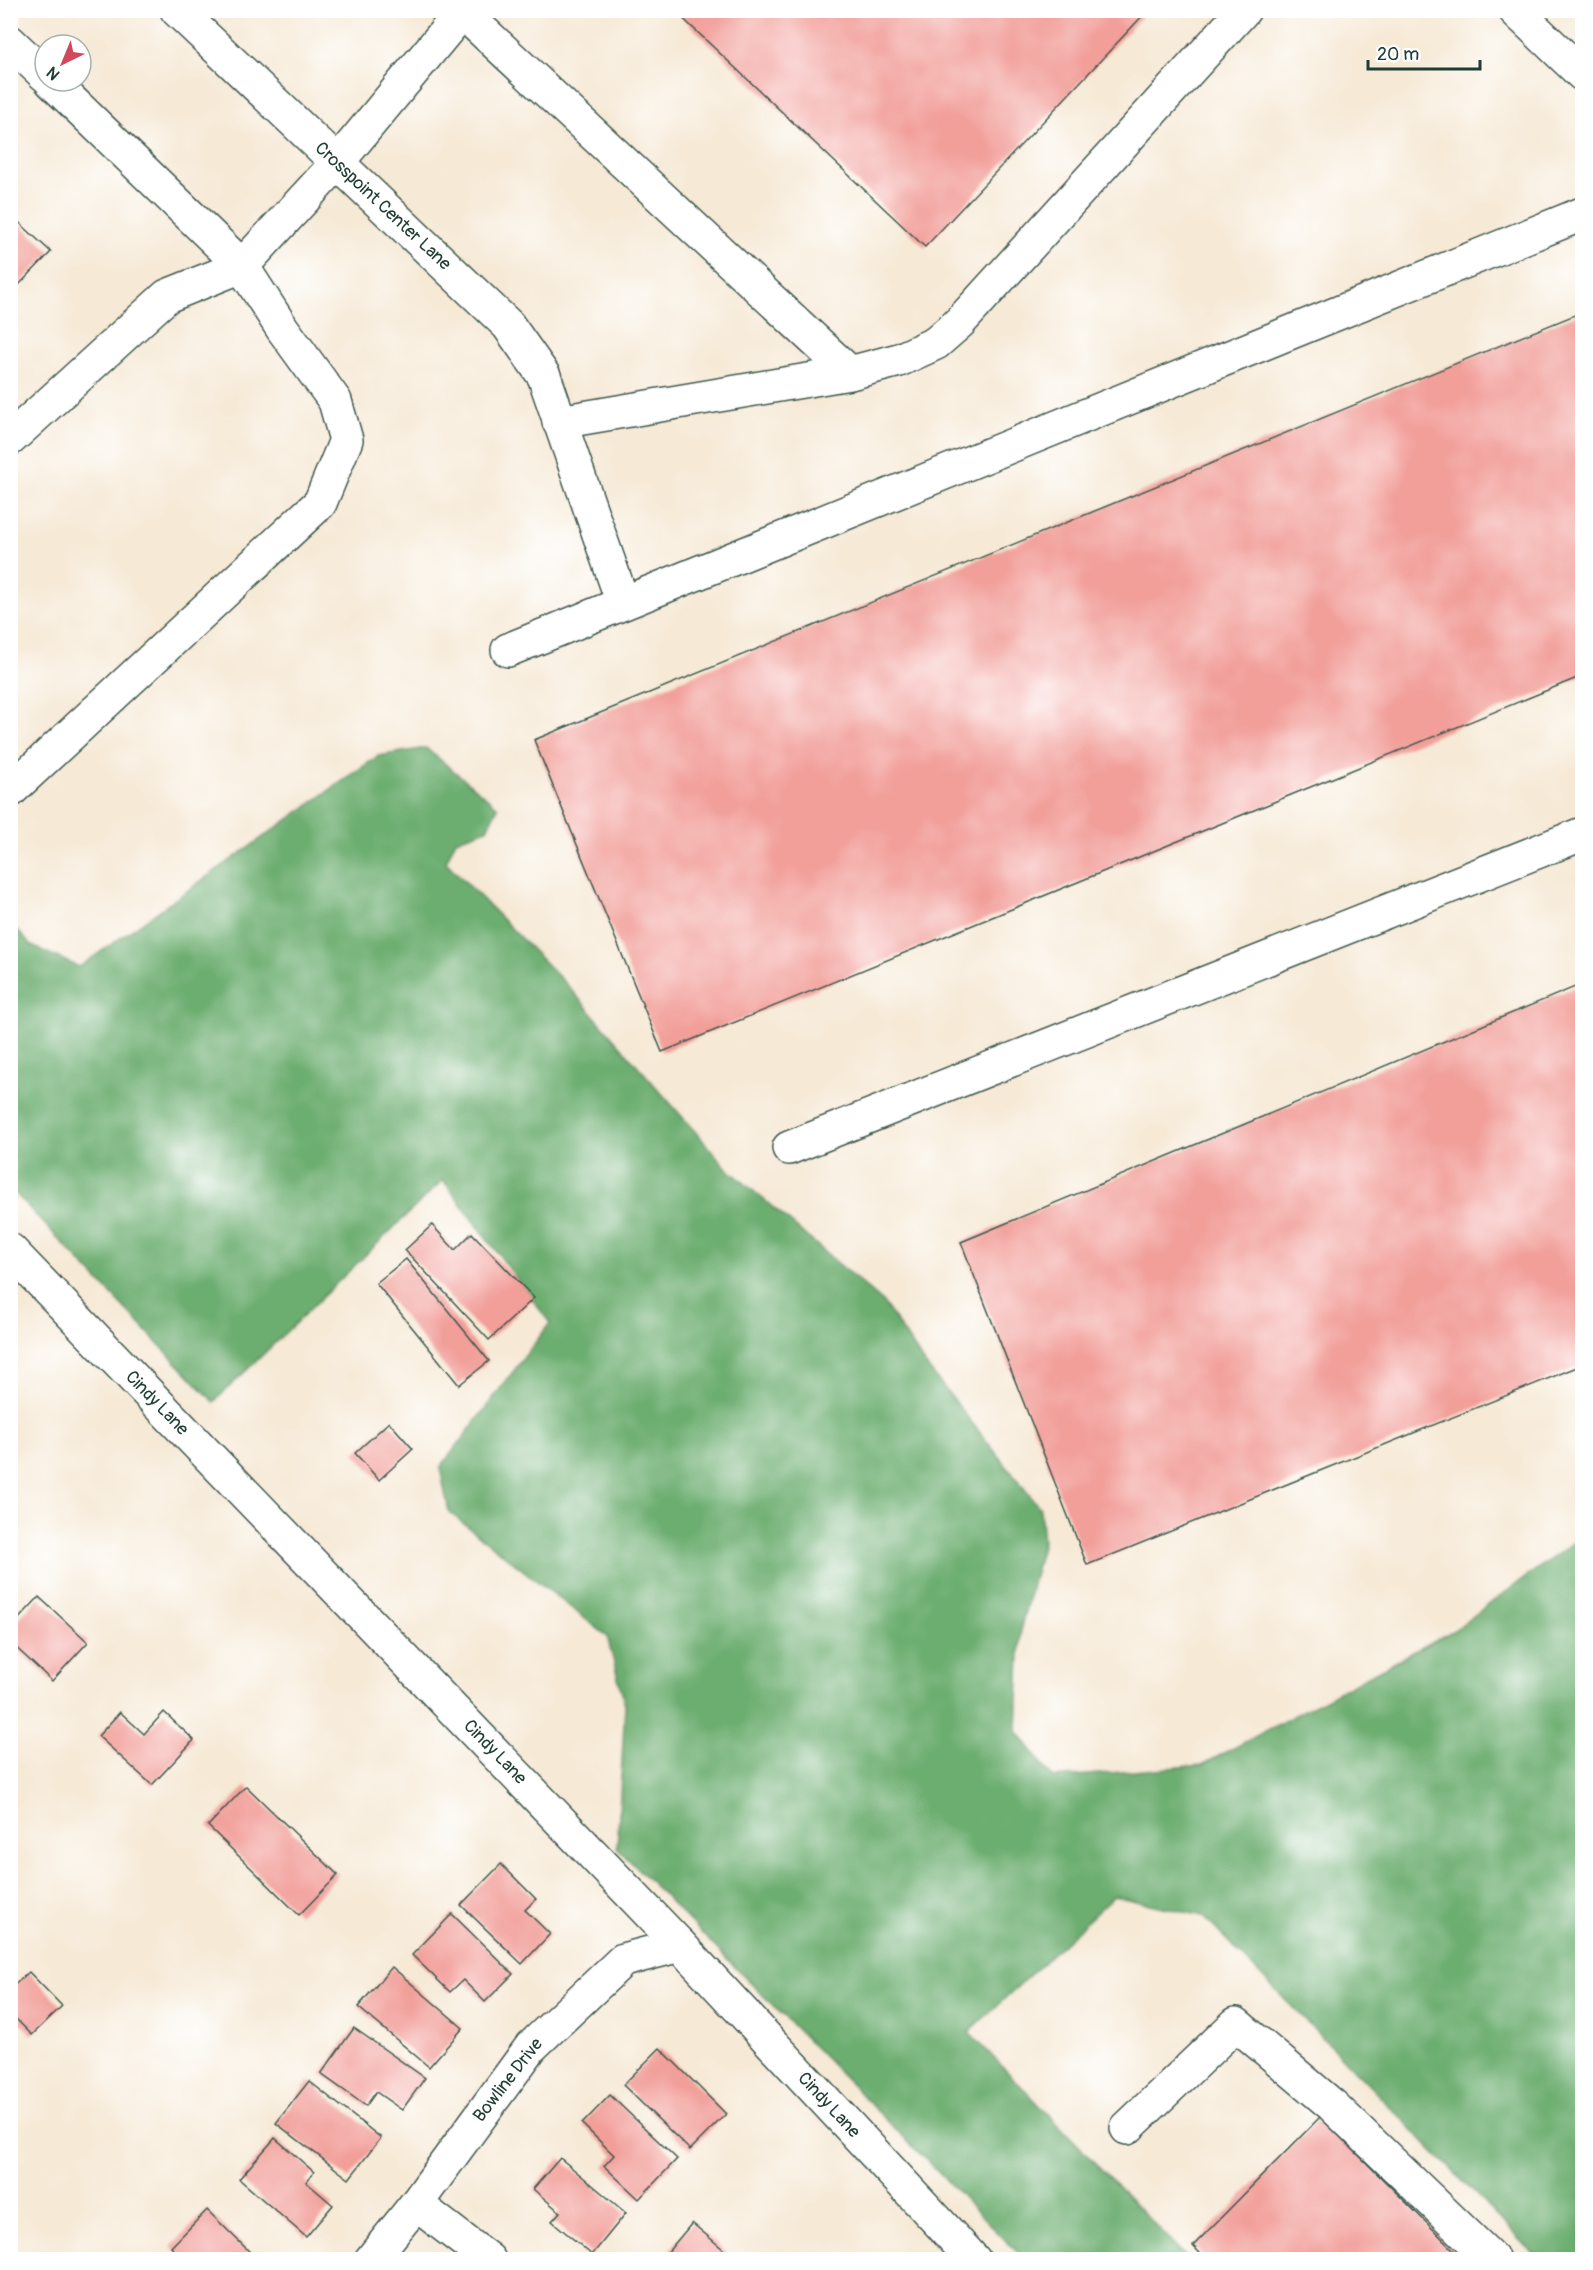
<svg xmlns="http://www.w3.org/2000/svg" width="1593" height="2270" viewBox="0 0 1593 2270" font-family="Pangolin,sans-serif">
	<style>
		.forest { fill: #6cad70; stroke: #467552; stroke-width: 1.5 }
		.building { fill: #f29f9a }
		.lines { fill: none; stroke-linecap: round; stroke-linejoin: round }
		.minor-casing { stroke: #3f574c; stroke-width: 36 }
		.major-casing { stroke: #3f574c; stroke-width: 36 }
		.minor { stroke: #fff; stroke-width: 33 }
		.major { stroke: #fff; stroke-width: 33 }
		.labels { text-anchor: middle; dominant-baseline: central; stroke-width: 5; stroke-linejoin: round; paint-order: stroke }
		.street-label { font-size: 18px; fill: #1f3d34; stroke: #fff }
	</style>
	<rect width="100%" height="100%" fill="#fff"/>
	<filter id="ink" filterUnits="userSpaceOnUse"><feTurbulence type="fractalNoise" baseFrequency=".0167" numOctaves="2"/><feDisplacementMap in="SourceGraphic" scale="12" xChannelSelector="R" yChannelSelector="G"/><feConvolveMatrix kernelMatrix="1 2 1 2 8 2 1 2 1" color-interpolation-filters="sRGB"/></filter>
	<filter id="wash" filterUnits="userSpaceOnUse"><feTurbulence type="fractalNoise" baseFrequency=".008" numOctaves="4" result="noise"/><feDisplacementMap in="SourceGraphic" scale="24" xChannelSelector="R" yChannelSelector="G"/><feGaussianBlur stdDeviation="1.35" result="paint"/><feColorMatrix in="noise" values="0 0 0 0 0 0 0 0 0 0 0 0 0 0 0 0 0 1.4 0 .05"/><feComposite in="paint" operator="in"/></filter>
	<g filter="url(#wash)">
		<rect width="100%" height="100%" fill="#f6e9d5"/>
		<polygon class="forest" points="426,748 498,807 487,829 456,840 446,862 569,987 727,1168 883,1302 925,1364 1040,1508 1043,1542 1021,1627 1017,1731 1053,1778 1202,1765 1454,1630 1582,1536 1582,2259 1539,2259 1203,1916 1114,1896 969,2032 1188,2259 1024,2259 617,1848 625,1705 607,1636 449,1512 440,1468 550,1323 443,1180 214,1402 11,1189 10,923 32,946 79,967 378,756"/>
		<g id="blocks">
			<g class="building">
				<polygon points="674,10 1148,10 925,247"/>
				<polygon points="10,214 51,252 10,294"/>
				<polygon points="1582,312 1582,676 662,1052 534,740"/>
				<polygon points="1582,984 1582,1365 1087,1565 961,1242"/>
				<polygon points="432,1225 455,1250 472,1233 534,1298 489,1340 405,1250"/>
				<polygon points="406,1259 489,1361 459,1385 376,1283"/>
				<polygon points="389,1422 413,1449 379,1480 355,1453"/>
				<polygon points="39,1597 88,1642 52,1681 10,1642 10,1628"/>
				<polygon points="120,1712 144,1734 164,1712 194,1740 152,1785 98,1736"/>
				<polygon points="246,1786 338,1875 299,1915 208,1826"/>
				<polygon points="501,1864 536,1899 525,1910 550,1934 522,1964 461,1905"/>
				<polygon points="452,1914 513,1974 485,2002 463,1980 450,1992 412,1955"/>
				<polygon points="392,1967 463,2028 429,2067 358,2007"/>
				<polygon points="29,1972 62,2006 32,2035 10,2013 10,1989"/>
				<polygon points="354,2028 425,2078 402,2110 376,2092 366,2106 321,2074"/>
				<polygon points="660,2048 726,2114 690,2150 623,2085"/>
				<polygon points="309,2081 381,2138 349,2179 276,2123"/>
				<polygon points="610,2095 677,2159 639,2199 604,2166 614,2155 582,2124"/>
				<polygon points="1320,2117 1464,2260 1207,2260 1193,2246"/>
				<polygon points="275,2138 314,2172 306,2182 333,2205 306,2237 239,2179"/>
				<polygon points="560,2158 626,2213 592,2255 552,2221 560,2212 533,2189"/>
				<polygon points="207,2210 258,2260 184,2260 171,2247"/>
				<polygon points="692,2223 736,2260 661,2260"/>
			</g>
		</g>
	</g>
	<g filter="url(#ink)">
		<use href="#blocks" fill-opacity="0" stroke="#3f574c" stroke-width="1.5"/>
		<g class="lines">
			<g class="minor-casing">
				<g id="minor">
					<polyline points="177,10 508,325 544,376 623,603"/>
					<polyline points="460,10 850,373"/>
					<polyline points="1515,10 1582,74"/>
					<polyline points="10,42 45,75"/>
					<polyline points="559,422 850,373 899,360 936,343 960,322 1244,10"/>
					<polyline points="10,439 167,296 242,266 337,163 462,12"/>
					<polyline points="508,650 1582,214"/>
					<polyline points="10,791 320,503 346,440 335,401 282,328 242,266 51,81"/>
					<polyline points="789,1148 1582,834"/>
					<polyline points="1127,2128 1236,2024 1332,2105 1493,2260"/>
					<polyline points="416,2204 489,2260"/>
					<polyline points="371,2260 416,2204 531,2047 623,1960 680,1945"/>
				</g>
			</g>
			<g class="major-casing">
				<polyline id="major" points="10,1250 680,1945 974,2260"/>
			</g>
			<use href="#minor" class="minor"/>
			<use href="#major" class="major"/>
		</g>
	</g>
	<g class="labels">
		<g class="street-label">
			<text transform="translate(383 206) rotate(43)">Crosspoint Center Lane</text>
			<text transform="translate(157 1403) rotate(46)">Cindy Lane</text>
			<text transform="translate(495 1752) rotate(46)">Cindy Lane</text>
			<text transform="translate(508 2080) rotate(-52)">Bowline Drive</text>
			<text transform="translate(829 2105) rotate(47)">Cindy Lane</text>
		</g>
	</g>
	<rect width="1593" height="2270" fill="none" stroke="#fff" stroke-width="36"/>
	<g transform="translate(63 63) rotate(223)"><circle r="28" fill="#ffffff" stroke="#a5b1ae" stroke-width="1.5"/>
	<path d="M0-4.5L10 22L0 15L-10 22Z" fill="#d1495b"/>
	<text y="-9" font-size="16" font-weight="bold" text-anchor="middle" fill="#1f3d34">N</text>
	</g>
	<path d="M1368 60v9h112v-9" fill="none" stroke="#1f3d34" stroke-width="3"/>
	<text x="1377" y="60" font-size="18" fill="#1f3d34" stroke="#ffffff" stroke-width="4.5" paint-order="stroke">20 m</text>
</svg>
